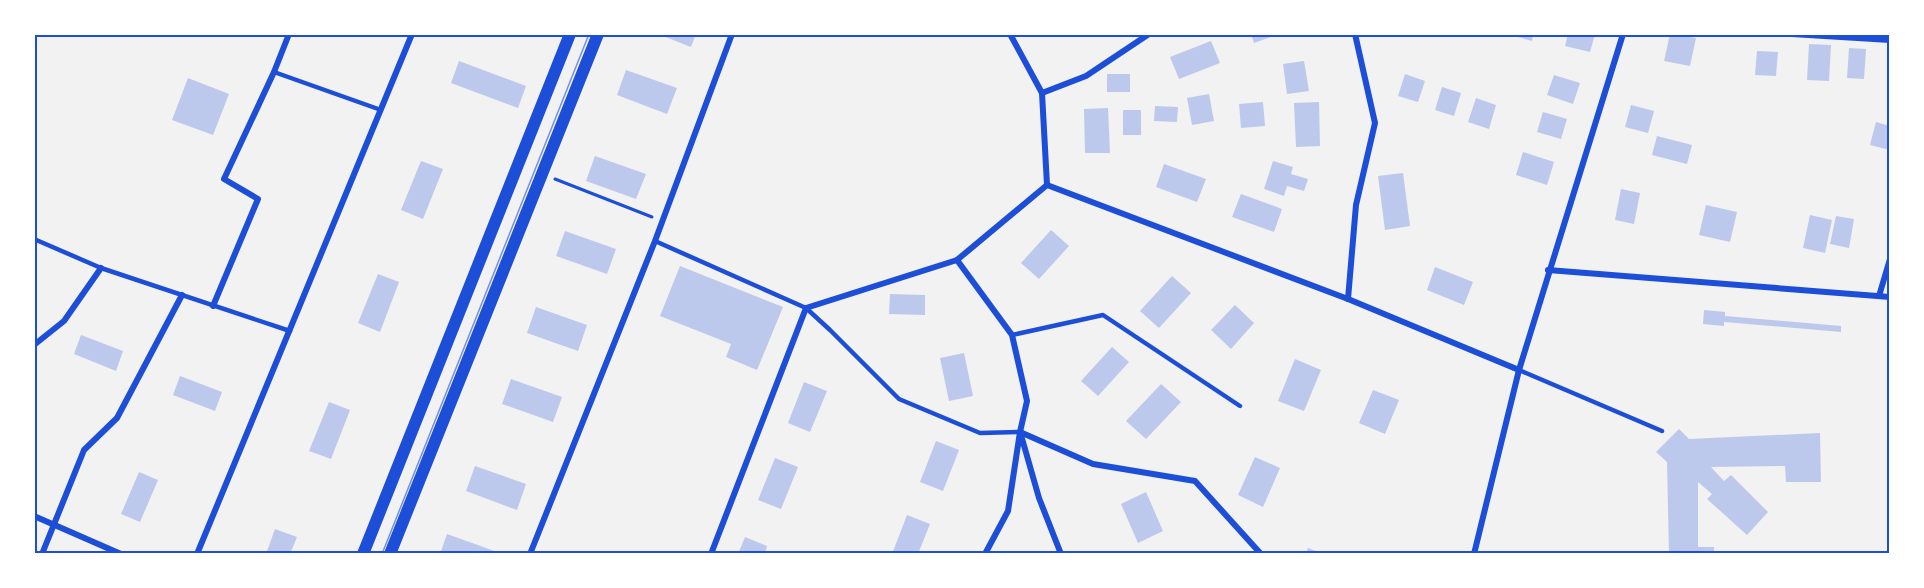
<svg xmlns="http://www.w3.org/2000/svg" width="1924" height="588" viewBox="0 0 1924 588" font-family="'Fira Sans',sans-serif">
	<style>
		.building { fill: #bdc9ec }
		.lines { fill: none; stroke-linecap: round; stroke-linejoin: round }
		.path { stroke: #1d4ed8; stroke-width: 3 }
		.service { stroke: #1d4ed8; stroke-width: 4.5 }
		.minor { stroke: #1d4ed8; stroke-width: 6 }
		.secondary { stroke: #1d4ed8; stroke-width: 12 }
		.tram { stroke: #7290e2; stroke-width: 1.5 }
		.neatline { fill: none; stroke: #1d4ed8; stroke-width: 2 }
	</style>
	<rect width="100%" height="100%" fill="#f2f2f2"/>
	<g class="building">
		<polygon points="658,34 696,34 691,47"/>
		<polygon points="1251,34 1275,34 1276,35 1254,43"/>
		<polygon points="1507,34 1533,34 1532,41"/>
		<polygon points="1568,34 1595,34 1590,52 1565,46"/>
		<polygon points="1670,34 1696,38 1690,66 1664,61"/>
		<polygon points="1211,41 1220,63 1179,79 1170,57"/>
		<polygon points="1809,44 1831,45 1829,81 1807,80"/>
		<polygon points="1849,48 1866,49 1864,79 1847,78"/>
		<polygon points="1757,51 1778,52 1776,76 1755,75"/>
		<polygon points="459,61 526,86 518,108 451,83"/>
		<polygon points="1304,61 1309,91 1287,94 1283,64"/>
		<polygon points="626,70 677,88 667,114 617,95"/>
		<rect x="1107" y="74" width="23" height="18"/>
		<polygon points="1405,74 1425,81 1418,102 1398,96"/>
		<polygon points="1554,75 1580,83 1573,104 1547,95"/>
		<polygon points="188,78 229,94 213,135 172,120"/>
		<polygon points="1442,87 1461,93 1454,116 1435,110"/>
		<polygon points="1209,94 1214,121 1192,125 1187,98"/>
		<polygon points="1476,98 1496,105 1489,129 1468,122"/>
		<polygon points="1263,102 1265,126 1241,128 1239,104"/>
		<polygon points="1319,102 1320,146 1296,147 1294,103"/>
		<polygon points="1631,105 1654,111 1648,133 1625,127"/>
		<polygon points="1155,106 1178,107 1177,122 1154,121"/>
		<polygon points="1108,108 1110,153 1085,153 1084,109"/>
		<rect x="1123" y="110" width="18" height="25"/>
		<polygon points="1543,112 1567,119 1561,139 1537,132"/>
		<polygon points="1876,122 1890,126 1890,150 1870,145"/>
		<polygon points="1657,136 1692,145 1687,164 1652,155"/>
		<polygon points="1523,152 1554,162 1547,185 1516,175"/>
		<polygon points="595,156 646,174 636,199 586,181"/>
		<polygon points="421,161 443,169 423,219 401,210"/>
		<polygon points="1273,161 1293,167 1291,174 1308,179 1304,191 1287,186 1284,196 1264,189"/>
		<polygon points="1164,164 1206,179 1197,202 1156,187"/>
		<polygon points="1403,173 1410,226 1385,230 1378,176"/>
		<polygon points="1621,189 1640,193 1634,224 1615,220"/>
		<polygon points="1241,194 1282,209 1274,232 1232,217"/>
		<polygon points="1706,205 1737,212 1730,242 1699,235"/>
		<polygon points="1810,215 1832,220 1825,253 1803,248"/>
		<polygon points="1836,216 1854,219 1849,248 1830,244"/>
		<polygon points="1051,230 1069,246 1039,279 1021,263"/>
		<polygon points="565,231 616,249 607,274 556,256"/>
		<polygon points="680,266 783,307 757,370 726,357 731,344 660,316"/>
		<polygon points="1435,267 1473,282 1464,305 1427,290"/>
		<polygon points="378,274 399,282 380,332 358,323"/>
		<polygon points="1172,276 1191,293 1159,328 1140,311"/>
		<polygon points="890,294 925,295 925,315 889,314"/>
		<polygon points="1235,305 1254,323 1231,349 1211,330"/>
		<polygon points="536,307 587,325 578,351 527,333"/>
		<polygon points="1704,310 1725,312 1725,316 1841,326 1841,332 1724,322 1724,326 1703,324"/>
		<polygon points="81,335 123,351 116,371 74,354"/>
		<polygon points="1112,347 1129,362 1098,396 1081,381"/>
		<polygon points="964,353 973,396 949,401 940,358"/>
		<polygon points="1295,359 1321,370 1304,411 1278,401"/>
		<polygon points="180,376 222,392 215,411 173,395"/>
		<polygon points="511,379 562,397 553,422 502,404"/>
		<polygon points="804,382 827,391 810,432 788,423"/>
		<polygon points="1161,384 1181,402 1146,439 1126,421"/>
		<polygon points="1373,390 1399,400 1385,434 1359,423"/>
		<polygon points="329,402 350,410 331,459 309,451"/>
		<polygon points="1679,429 1689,439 1820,433 1821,482 1786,482 1785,466 1711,467 1724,481 1731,475 1768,512 1747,535 1707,499 1712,494 1698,482 1698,547 1714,547 1714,554 1669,554 1667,462 1656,452"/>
		<polygon points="936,441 959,450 943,491 920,482"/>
		<polygon points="1255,457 1280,468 1263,507 1238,495"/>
		<polygon points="775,458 798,467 781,509 758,500"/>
		<polygon points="475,466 526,484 517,510 466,491"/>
		<polygon points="139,472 158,480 140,522 121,514"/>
		<polygon points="1146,492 1163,531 1138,543 1121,504"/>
		<polygon points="907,515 930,524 918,554 892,554"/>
		<polygon points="275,529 297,537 290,554 266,554"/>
		<polygon points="447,534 500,553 499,554 440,554"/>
		<polygon points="745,537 767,546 765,554 738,554"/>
		<polygon points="1308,548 1321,553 1321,554 1306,554"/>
	</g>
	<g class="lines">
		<polyline class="path" points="555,179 652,217"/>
		<g class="service">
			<polyline points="274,72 381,110"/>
			<polyline points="34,239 101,268 290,331"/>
			<polyline points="655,241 806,308 830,330 899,399 980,433 1020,432"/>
			<polyline points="1012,335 1103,315 1240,406"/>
			<polyline points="1519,370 1662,431"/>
		</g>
		<g class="minor">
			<polyline points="1792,34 1890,40"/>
			<polyline points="1042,93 1086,76 1149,34"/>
			<polyline points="1047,185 1348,299 1519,370"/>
			<polyline points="957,260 1012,335 1027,401 1020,432 1008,511 985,554"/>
			<polyline points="1548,270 1890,297"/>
			<polyline points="1879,296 1890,259"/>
			<polyline points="1348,299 1356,205 1375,123 1355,34"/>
			<polyline points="213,306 258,199 224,179 274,72 289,34"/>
			<polyline points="34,345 64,321 101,268"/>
			<polyline points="1020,432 1093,464 1195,481 1261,554"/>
			<polyline points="1021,435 1039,498 1061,554"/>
			<polyline points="34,516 121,554"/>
			<polyline points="42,554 84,450 117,418 182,295"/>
			<polyline points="197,554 412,34"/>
			<polyline points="530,554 655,241 732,34"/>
			<polyline points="711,554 806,308 957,260 1047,185 1042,93 1010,34"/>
			<polyline points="1474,554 1519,370 1623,34"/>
		</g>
		<g class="secondary">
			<polyline points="363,554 570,34"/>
			<polyline points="390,554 598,34"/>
		</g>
		<polyline class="tram" points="382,554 589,34"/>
	</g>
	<rect width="1924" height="588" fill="none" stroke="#ffffff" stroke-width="72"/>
	<rect x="36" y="36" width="1852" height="516" class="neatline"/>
</svg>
